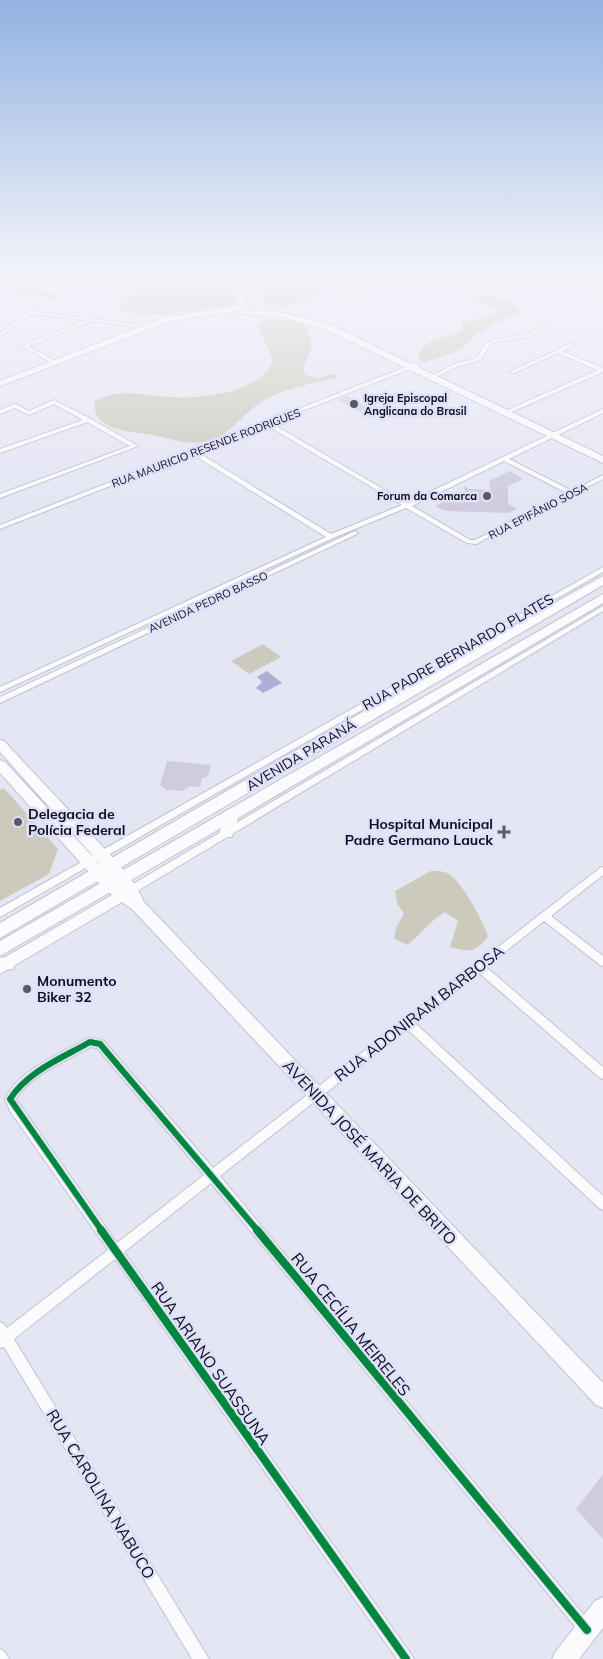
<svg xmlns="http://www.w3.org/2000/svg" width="603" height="1659" viewBox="0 0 603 1659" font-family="Mulish,sans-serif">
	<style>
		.green { fill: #cccabc }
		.water { fill: #aeafd9 }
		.building { fill: #d0ccdd }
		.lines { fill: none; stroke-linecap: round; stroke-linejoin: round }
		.street-casing { stroke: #c1c2d0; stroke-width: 2 }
		.secondary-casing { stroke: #c1c2d0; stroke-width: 2 }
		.primary-casing { stroke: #c1c2d0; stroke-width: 2 }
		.street { fill: #fbfbfd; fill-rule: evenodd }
		.secondary { fill: #fbfbfd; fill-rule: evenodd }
		.primary { fill: #fbfbfd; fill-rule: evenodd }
		.cycleway-far1-casing { stroke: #dfe0fa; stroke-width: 9 }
		.cycleway-casing { stroke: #dfe0fa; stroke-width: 11 }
		.cycleway-far1 { stroke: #00873e; stroke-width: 6 }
		.cycleway { stroke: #00873e; stroke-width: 8 }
		.poi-dot { fill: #595a68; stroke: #dfe0fa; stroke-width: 2 }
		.labels { text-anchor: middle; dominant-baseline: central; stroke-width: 5; stroke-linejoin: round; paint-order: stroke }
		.far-poi-label { font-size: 11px; font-weight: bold; fill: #0e0e1c; stroke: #dfe0fa; text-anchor: start }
		.far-street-label { font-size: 11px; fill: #0e0e1c; stroke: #dfe0fa }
		.street-label { font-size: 14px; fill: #0e0e1c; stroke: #dfe0fa }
		.poi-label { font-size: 14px; font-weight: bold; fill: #0e0e1c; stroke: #dfe0fa; text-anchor: start }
		.near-street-label { font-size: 16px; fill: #0e0e1c; stroke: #dfe0fa }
	</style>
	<rect width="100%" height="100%" fill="#e5e6f4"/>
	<g class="green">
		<polygon points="0,272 20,272 7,283 9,285 61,295 54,300 21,294 2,288"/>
		<path d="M 150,272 L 237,272 L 234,306 L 188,310 L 164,315 L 120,312 C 124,297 130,295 144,290 L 141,284 Z"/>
		<polygon points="259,272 308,272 317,279 317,296 281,309 263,303"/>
		<path d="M 475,294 C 488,295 515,299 519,312 L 476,334 L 466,345 L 455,352 L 423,363 L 419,360 C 418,340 444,338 459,333 L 462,330 L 461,322 L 479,319 L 494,313 L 496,310 L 472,299 L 471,296 Z"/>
		<path d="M 273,319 L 301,322 L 307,328 L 312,347 L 303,368 L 305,375 L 318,378 L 331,374 L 336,375 L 336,378 C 310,384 279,389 257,405 C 241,416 231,433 212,440 C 191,447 173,439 153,435 C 133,431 90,432 95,401 C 120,387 144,396 171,397 C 200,399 264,393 273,359 L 258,328 L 261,322 Z"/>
		<polygon points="263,644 281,657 249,674 231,661"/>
		<polygon points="4,788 58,849 49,874 0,901 0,790"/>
		<path d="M 431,871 C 436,871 443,871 447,873 C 462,881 482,919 488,936 C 476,953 469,952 450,947 L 458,921 L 445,912 C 430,920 421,935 407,945 L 394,938 L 397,926 L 404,914 L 397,903 L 395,891 Z"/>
	</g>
	<polygon class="water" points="267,671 282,683 263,693 256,688 262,682 257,677"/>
	<g class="building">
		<polygon points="37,272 55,272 37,287 21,285"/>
		<polygon points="126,272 151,272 142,290 117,289"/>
		<polygon points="347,396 371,409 362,413 338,400"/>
		<polygon points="510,471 523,479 508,486 508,504 517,509 509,513 445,511 435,506 445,501 467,502 464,486 469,489 491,490 489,481"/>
		<polygon points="167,761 211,765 208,776 202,779 200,787 190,786 182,791 166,790 160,785"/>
		<polygon points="603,1474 603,1539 576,1509"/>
	</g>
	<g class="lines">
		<g class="street-casing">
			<g id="street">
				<polygon points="409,272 414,272 406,280 343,307 339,306 402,278"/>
				<polygon points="603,295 603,298 593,301 591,300"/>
				<polygon points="30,311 147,326 149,327 147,328 91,321 28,346 57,362 58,363 55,365 22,346 86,320 33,314 0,336 0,333"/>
				<polygon points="545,325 549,326 527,337 496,342 489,346 481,360 459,366 438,376 433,375 455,364 477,358 485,344 493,340 524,335"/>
				<polygon points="572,343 576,344 562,351 603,368 603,372 507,414 503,414 503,412 598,370 558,353 514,373 509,372"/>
				<path d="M 416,363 L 419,365 L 418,366 L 271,423 L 407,503 L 603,409 L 603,413 L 509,459 L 572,491 L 603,475 L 603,479 L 476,544 L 467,543 L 406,508 L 333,538 L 0,692 L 0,687 L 326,537 L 192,454 L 0,529 L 0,525 ZM 266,425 L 402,505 L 331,534 L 197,452 ZM 504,461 L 567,493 L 475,540 L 470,540 L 412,506 Z"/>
				<polygon points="54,400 91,419 138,446 0,498 0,494 130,446 87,422 0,453 0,449 83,420 54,404 29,415 15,408 0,414 0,410 15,404 29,411"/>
				<polygon points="355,531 358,533 357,534 0,703 0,697"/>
				<polygon points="603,567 603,572 0,917 0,908"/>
				<polygon points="603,606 603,611 134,893 128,893 126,890 128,887"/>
				<path d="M 603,867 L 603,875 L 551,916 L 603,956 L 603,966 L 600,965 L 544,921 L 486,967 L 603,1067 L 603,1079 L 599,1077 L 479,973 L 415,1023 L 603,1196 L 603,1210 L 599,1208 L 407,1029 L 220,1176 L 592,1625 L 594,1630 L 592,1635 L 587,1637 L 582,1635 L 211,1183 L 124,1252 L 411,1654 L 414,1659 L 397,1659 L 115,1259 L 14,1339 L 209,1659 L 192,1659 L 4,1347 L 0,1348 L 0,1322 L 4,1324 L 7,1328 L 108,1250 L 10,1111 L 5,1099 C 18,1070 60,1054 86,1039 C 92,1037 98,1039 104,1041 L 213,1168 L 600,868 ZM 91,1047 L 97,1048 L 204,1175 L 117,1243 L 16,1099 C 32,1074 66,1061 91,1047 Z"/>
				<polygon points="0,1649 5,1652 9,1659 0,1659"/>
			</g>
		</g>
		<g class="secondary-casing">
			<g id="secondary">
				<polygon points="240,272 246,272 245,305 252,307 245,310 279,312 329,324 603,456 603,463 323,328 279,316 241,314 237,311 171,321 0,386 0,381 166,317 238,306"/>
				<polygon points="0,740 4,741 117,862 136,886 144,902 603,1383 603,1408 596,1405 133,910 122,902 0,974 0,960 112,895 104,889 0,773 0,760 5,762 118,884 0,752"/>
				<polygon points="603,1597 603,1628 579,1659 552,1659 556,1651 595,1601"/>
			</g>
		</g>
		<g class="primary-casing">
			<g id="primary">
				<polygon points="603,576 603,585 0,938 0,923 438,668"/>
				<polygon points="603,594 603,603 238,818 232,837 222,837 219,833 221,828 0,956 0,941"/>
				<polygon points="0,957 13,959 15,964 13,969 0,971"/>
			</g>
		</g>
		<use href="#street" class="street"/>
		<use href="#secondary" class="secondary"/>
		<use href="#primary" class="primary"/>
		<g class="cycleway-far1-casing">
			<path id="cycleway-far1" d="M 102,1231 L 10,1099 C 28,1071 62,1058 90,1042 L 100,1044 L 258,1231"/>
		</g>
		<g class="cycleway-casing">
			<g id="cycleway">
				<polyline points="101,1230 406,1659"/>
				<polyline points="257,1230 587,1630"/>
			</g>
		</g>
		<use href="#cycleway-far1" class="cycleway-far1"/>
		<use href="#cycleway" class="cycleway"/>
	</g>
	<linearGradient id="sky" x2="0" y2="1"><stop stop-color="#91b2e2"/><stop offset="0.54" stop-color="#f3f4fa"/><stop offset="1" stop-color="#f3f4fa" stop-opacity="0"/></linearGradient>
	<rect width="603" height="504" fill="url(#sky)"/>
	<g class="poi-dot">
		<circle cx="354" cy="404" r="5"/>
		<circle cx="487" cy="496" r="5"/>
		<circle cx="18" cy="822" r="5"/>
		<path d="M501.5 824.5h5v5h5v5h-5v5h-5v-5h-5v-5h5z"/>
		<circle cx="27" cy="989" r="5"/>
	</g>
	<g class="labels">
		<g class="far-poi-label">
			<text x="364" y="398">Igreja Episcopal<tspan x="364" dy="13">Anglicana do Brasil</tspan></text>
			<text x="477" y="496" text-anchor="end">Forum da Comarca</text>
		</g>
		<g class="far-street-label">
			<text transform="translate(206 448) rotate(-21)">RUA MAURICIO RESENDE RODRIGUES</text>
			<text transform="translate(538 511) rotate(-27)">RUA EPIFÂNIO SOSA</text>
			<text transform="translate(208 602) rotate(-25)">AVENIDA PEDRO BASSO</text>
		</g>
		<g class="street-label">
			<text transform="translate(458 652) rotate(-30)">RUA PADRE BERNARDO PLATES</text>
			<text transform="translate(301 755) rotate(-31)">AVENIDA PARANÁ</text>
		</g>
		<g class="poi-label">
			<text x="28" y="814">Delegacia de<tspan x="28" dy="16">Polícia Federal</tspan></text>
			<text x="493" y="824" text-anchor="end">Hospital Municipal<tspan x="493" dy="16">Padre Germano Lauck</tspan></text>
			<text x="37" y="981">Monumento<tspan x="37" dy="16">Biker 32</tspan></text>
		</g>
		<g class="near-street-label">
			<text transform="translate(419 1013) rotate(-38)">RUA ADONIRAM BARBOSA</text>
			<text transform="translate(370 1152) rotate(47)">AVENIDA JOSÉ MARIA DE BRITO</text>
			<text transform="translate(351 1324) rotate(51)">RUA CECÍLIA MEIRELES</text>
			<text transform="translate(211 1363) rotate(55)">RUA ARIANO SUASSUNA</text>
			<text transform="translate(101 1494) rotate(59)">RUA CAROLINA NABUCO</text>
		</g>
	</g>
</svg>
